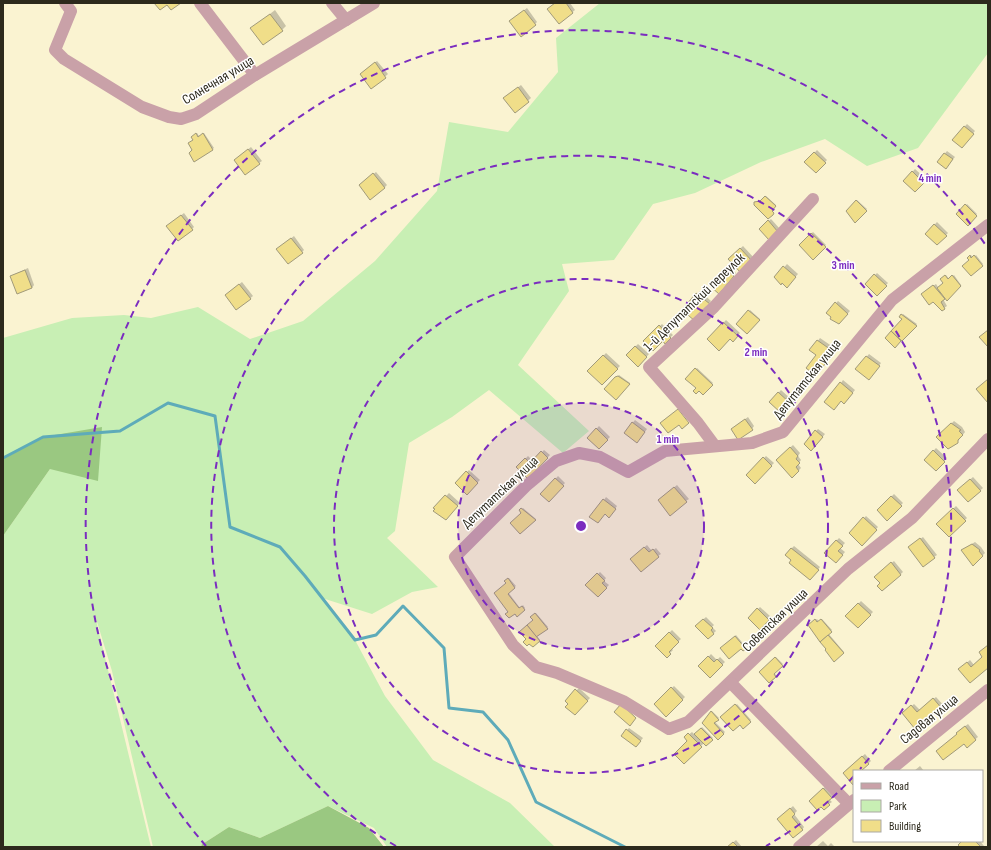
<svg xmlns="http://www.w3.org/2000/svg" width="991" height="850" viewBox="0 0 991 850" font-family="'Sofia Sans Condensed',sans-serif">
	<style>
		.green { fill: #c8efb4 }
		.forest { fill: #9ac881 }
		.shadow { fill: #0003 }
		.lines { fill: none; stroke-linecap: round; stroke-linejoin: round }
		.stream { stroke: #5eabb9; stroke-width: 3 }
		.building { fill: #f0de89; stroke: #a19a7a }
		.minor { stroke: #c9a1a8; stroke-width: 12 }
		.ring { fill: none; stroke: #7b2cbf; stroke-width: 2; stroke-dasharray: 7 5 }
		.labels { text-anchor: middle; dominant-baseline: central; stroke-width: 3; stroke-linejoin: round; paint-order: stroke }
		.street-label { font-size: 14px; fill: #2c291c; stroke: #fff }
		.centre { fill: #7b2cbf; stroke: #fff; stroke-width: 2 }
		.ring-label { font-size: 12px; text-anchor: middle; font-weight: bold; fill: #7b2cbf; stroke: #fff; stroke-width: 3; stroke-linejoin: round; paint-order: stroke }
	</style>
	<rect width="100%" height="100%" fill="#faf3d1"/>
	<polygon class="green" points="600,3 988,3 988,53 918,148 867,166 825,139 761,162 695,193 653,204 614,260 562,264 569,291 518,365 589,431 563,453 489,390 452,417 409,443 395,531 387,538 438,587 412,592 372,614 322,598 355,640 385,696 433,760 510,803 555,847 387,847 374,828 328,806 260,838 229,827 201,845 203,847 153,847 112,671 94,612 151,847 3,847 3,536 50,469 43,437 3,458 3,338 72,318 124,315 151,318 198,307 250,339 303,321 375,261 437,191 449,122 508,132 558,72 556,38"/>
	<g class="forest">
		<polygon points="102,427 98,481 50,469 3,536 3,458 43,437"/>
		<polygon points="328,806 369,828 384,847 203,847 201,845 229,827 260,838"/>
	</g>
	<g class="shadow">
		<polygon points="556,3 570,3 575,10 559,23"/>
		<polygon points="527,8 537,22 535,24 513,19"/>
		<polygon points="275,10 286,26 282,30 252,28"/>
		<polygon points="377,61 388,74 372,88 363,72"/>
		<polygon points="521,85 531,98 515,112 507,96"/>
		<polygon points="967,124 975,131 964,144 953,140"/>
		<polygon points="197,133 199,136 204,133 214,148 195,161 193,136"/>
		<polygon points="251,147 262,161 259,163 237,158"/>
		<polygon points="817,150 827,160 816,172 806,162"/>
		<polygon points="947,151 955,157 948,165 938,162"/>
		<polygon points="915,169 926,179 915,191 904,181"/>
		<polygon points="376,172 387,185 384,188 362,183"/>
		<polygon points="766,196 776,205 772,210 774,213 755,202 762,200"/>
		<polygon points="857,200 867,209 855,222 847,211"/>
		<polygon points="967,204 977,214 968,224 957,214"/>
		<polygon points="184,213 194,227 192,229 170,224"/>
		<polygon points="771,219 780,229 769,239 760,229"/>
		<polygon points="937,222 948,233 937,244 926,234"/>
		<polygon points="813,232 826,245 813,258 800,245"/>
		<polygon points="294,236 304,250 302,252 280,247"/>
		<polygon points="743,246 755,259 729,259"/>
		<polygon points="971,255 973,258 976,255 983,264 971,275 969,257"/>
		<polygon points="787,264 798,274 787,286 776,277"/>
		<polygon points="728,266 736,273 722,290 726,269"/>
		<polygon points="28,268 34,285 32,288 11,276"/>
		<polygon points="877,273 888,283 877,294 866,284"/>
		<polygon points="946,275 949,279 954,275 961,285 947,300 946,297 943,299 947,306 944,308 924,292 936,284 938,287 944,283 942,278"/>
		<polygon points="242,282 253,296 237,309 228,293"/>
		<polygon points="700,291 711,301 698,317 683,310"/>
		<polygon points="838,301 850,311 839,323 827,313"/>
		<polygon points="750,310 760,319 747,333 737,324"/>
		<polygon points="903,314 917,324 895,346 886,338 903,319 900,317"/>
		<polygon points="726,320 740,333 733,340 730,338 708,339"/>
		<polygon points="662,324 673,335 665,342 663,340 644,341"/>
		<polygon points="820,338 836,349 819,372 817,355 811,350"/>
		<polygon points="638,344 649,354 638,366 627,355"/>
		<polygon points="606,353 620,366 602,384 589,371"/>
		<polygon points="869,354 881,363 871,376 857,369"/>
		<polygon points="697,368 713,383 703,394 687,379"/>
		<polygon points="619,375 630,383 616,398 606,389"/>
		<polygon points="843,380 855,390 847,400 841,400 841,383"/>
		<polygon points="781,390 792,400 781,412 770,402"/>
		<polygon points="748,417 754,426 752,429 734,427"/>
		<polygon points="635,420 647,429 640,439 625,432"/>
		<polygon points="954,421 962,427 965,432 958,441 938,437"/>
		<polygon points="599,426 610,437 599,448 588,438"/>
		<polygon points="818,429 825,434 814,447 816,431"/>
		<polygon points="793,445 800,453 798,456 801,460 798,464 801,468 792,477 777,460"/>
		<polygon points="936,448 947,458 936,470 925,460"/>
		<polygon points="544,450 550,455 528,478 517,467 528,456 533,461"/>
		<polygon points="766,456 774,463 755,482 747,475"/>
		<polygon points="469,470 480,480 467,493 456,483"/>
		<polygon points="558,476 565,483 549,500 542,494"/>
		<polygon points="973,477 983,488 968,501 958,490"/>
		<polygon points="677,485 689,499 686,501 661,498"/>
		<polygon points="449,493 460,503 446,518 435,508"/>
		<polygon points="894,494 903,503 887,519 878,510"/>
		<polygon points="606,497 617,506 612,514 605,513 604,500"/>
		<polygon points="956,506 967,518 949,536 938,524"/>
		<polygon points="523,508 536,519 520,533 522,513 520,511"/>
		<polygon points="866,516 878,527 862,544 850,533"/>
		<polygon points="923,537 937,555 934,557 912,545"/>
		<polygon points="839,538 845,543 840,548 845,552 838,560 825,553"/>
		<polygon points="975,542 981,547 985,553 973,564 962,550"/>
		<polygon points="647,545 652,551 656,548 661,554 658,556 634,556"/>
		<polygon points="794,546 820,567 813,576 786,554"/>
		<polygon points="894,561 903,572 883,590 878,574"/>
		<polygon points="600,572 606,578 604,581 609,585 598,596 587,585"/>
		<polygon points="509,578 516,586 508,592 520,608 523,605 525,608 517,616 515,612 510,611 495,593 508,583 506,581"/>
		<polygon points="861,601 873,612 858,627 847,616"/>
		<polygon points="760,607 771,617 760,628 749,618"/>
		<polygon points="536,613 548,627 537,636 540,640 533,646 527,639 534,620 532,617"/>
		<polygon points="706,617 714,625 712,627 716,631 708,638 696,626"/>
		<polygon points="817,619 819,622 822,619 832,630 828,633 844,652 835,660 809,625"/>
		<polygon points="672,630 681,639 671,648 673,650 667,656 656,646"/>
		<polygon points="736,635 746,647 744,650 741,648 721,648"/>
		<polygon points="988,646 988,666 960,669 970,660 974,665 984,656"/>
		<polygon points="711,654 717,660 720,657 725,662 710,676 700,666"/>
		<polygon points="776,657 783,664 774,673 777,676 770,682 760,672"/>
		<polygon points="674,686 685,697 666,716 655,704"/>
		<polygon points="579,688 590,698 575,714 566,701"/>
		<polygon points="936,697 945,707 936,714 934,711 915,727 906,711 914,704 920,710"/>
		<polygon points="737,704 751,720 744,727 740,723 721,717"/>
		<polygon points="712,711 719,718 715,722 725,732 718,739 703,723"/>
		<polygon points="968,724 978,737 967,746 958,734 960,730"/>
		<polygon points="702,727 713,738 706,745 704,743 684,763 689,741 686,737 692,732 695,735"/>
		<polygon points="629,728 643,738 639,743 627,730"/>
		<polygon points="865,754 871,761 860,771 854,771 853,784 846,770"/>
		<polygon points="920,766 924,771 914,771"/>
		<polygon points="826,786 833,795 829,799 832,802 829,804 812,798"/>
		<polygon points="793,806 797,811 794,814 804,827 802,830 781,817"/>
		<polygon points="736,840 742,847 728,847"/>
		<polygon points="823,841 828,846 831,843 835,847 816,847"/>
		<polygon points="963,841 980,841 984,846 962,847"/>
	</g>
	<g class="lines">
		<polyline class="stream" points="3,458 43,437 120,431 168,403 215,416 230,527 280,547 305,576 355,640 376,635 403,606 444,648 449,708 483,712 508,740 536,802 625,847"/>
	</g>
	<g class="building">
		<polygon points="154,3 181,3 171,10 167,5 160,10"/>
		<polygon points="555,3 566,3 573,13 559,24 547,9"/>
		<polygon points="524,10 536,25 521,37 509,21"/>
		<polygon points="270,14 283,31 263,45 250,28"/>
		<polygon points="375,62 386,78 371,89 360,74"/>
		<polygon points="518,87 529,102 515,113 503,98"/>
		<polygon points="964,126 974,134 962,148 952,140"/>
		<polygon points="196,133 198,137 203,133 213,150 194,162 189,153 192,150 188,143 193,140 191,137"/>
		<polygon points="248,149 260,164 245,175 234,160"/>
		<polygon points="814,152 826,163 816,173 804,162"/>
		<polygon points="944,153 953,159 946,169 937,162"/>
		<polygon points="912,171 924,183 915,192 903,181"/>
		<polygon points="373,173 385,188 370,200 359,185"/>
		<polygon points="765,196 776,206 772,211 774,213 773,215 768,219 754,205 754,202 760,201"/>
		<polygon points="856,200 867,211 855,223 846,211"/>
		<polygon points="965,204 977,216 968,226 956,214"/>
		<polygon points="181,215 193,230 178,241 166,226"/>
		<polygon points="768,220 778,232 769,240 759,229"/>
		<polygon points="934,224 947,236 937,245 925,234"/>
		<polygon points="811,233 826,247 813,260 799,245"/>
		<polygon points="291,238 303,253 288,264 276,249"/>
		<polygon points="740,248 753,262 741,273 728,259"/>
		<polygon points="970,255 971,258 974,255 983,266 971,276 962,266 969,260 967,258"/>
		<polygon points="783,266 796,277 787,288 782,283 781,285 774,277"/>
		<polygon points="725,268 734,276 719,294 710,286"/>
		<polygon points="25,270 32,288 17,294 10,276"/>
		<polygon points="874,274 887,286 877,296 865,284"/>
		<polygon points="945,275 948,279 952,275 961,286 947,301 937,288 943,283 940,279"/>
		<polygon points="239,284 251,299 236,310 225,295"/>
		<polygon points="933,285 945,299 941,302 945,309 942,311 933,302 929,305 921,294"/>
		<polygon points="696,293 710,304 695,321 682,310"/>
		<polygon points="835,302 848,314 839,324 830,319 831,317 826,313"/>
		<polygon points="748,310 760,320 747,334 736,324"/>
		<polygon points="901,314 917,326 902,341 891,331 902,319 899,317"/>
		<polygon points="723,322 738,336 733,342 730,339 719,351 707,339"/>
		<polygon points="659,325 671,338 665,344 663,341 653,351 643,341"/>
		<polygon points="988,330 988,347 979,337"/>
		<polygon points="891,331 901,341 895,348 885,338"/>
		<polygon points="817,340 834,352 816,376 806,368 816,355 809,350"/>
		<polygon points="635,346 647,357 638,367 626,355"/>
		<polygon points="603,355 618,369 602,385 587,371"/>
		<polygon points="866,356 880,366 869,380 855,369"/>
		<polygon points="695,368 713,385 703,395 699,391 696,394 693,391 696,388 685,379"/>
		<polygon points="618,376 630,384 616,400 604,389 615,377"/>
		<polygon points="988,379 988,403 976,389"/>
		<polygon points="840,382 853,393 844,404 841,401 834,410 824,402"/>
		<polygon points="778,392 790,403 781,413 769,402"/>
		<polygon points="678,409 689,423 682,429 679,425 668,433 660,423"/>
		<polygon points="745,419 753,430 738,440 731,429"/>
		<polygon points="632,422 645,432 637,443 624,433"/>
		<polygon points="951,423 961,430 959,431 963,435 958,440 958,443 948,449 936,437"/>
		<polygon points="596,428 608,440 599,449 587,438"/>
		<polygon points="815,430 823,437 811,451 804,444"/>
		<polygon points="790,447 798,456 796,459 800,463 796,467 799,471 792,478 776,460"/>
		<polygon points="933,450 945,462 936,471 924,460"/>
		<polygon points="541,451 548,458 528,479 516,467 525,458 530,463"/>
		<polygon points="763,457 772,466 755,484 746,475"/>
		<polygon points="466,471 478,483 467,495 455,483"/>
		<polygon points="555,478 564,486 549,502 540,494"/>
		<polygon points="970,479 981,491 968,502 957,490"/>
		<polygon points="674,487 687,502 670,516 658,500"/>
		<polygon points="445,495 458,506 446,520 433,511 435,509 433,508"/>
		<polygon points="891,496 902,506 887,521 877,510"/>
		<polygon points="603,499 616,509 609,518 605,514 598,523 589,517"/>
		<polygon points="521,508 536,520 520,534 510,523 521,513 519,510"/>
		<polygon points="953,508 966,521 949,537 936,524"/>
		<polygon points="863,517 877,530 862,546 849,533"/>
		<polygon points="920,538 935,558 923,567 908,547"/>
		<polygon points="836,540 843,546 838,551 843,555 836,563 824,553"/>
		<polygon points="972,544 980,550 979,551 983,556 973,566 961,550"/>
		<polygon points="644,547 649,552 653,549 659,557 641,572 630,559"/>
		<polygon points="791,548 819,570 810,580 789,563 791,560 785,555"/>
		<polygon points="891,562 901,575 882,591 877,586 880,583 874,577"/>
		<polygon points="597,573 605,581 602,583 607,588 598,597 585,585"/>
		<polygon points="508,578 515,588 508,594 519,608 522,606 525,610 517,617 515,614 509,618 505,614 508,612 494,593 506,583 504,581"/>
		<polygon points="858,603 871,615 858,628 845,616"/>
		<polygon points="757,608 769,620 760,630 748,618"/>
		<polygon points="535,613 548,629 536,637 527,625 533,620 530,617"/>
		<polygon points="703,619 713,628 711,630 714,634 708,639 695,626"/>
		<polygon points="815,619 817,622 821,619 832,632 820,642 808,625"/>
		<polygon points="527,625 540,641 533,647 529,644 527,646 523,642 526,639 519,632"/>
		<polygon points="669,632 679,642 669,652 671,654 667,658 655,646"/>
		<polygon points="828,635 844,653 834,662 825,650 826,649 820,642"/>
		<polygon points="735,636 746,649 743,651 741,649 729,659 720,648"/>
		<polygon points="988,645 988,668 970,683 958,669 967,662 971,667 982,657 979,652"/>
		<polygon points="708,656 714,662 717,659 723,665 710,678 698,666"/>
		<polygon points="775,657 783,666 774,674 776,677 769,683 759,672"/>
		<polygon points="671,687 683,700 666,717 654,704"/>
		<polygon points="575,689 588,701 575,715 565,707 568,704 565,701"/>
		<polygon points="933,698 943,710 936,715 934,713 915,729 902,713 911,705 917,712"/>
		<polygon points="621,704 636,718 630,726 614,712"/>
		<polygon points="735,704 751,722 743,729 740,725 733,731 720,717"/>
		<polygon points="711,711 719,720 714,723 724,734 718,740 702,723"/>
		<polygon points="965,726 976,740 967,748 964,744 943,760 936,751 957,734 956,733"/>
		<polygon points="701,728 713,740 706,746 694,734"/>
		<polygon points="626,729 641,741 636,747 621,736"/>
		<polygon points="688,733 702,747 684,764 674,754 687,741 684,737"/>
		<polygon points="862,756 869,764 861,771 854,771 853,785 843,773"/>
		<polygon points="823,788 832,798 827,802 830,805 824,810 821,807 817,810 809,801"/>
		<polygon points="790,808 795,814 792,817 803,830 793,838 777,819"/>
		<polygon points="962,841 975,841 981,847 960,847 958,845"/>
		<polygon points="733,842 738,847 727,847"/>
	</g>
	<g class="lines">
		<g class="minor">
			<polyline points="65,3 71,11 55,50 64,59 142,107 169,117 181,119 196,114 255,75 374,3"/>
			<polyline points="200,3 255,75"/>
			<polyline points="332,3 346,20"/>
			<polyline points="988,225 892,300 783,432 752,443 665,451 628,472 600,457 579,453 556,461 526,486 455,557 513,645 536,667 557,673 623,701 669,729 688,722 848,569 912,518 988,439"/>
			<polyline points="715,446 698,423 649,367 714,307 813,199"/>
			<polyline points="731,683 849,804"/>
			<polyline points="889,771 988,690"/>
			<polyline points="799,847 854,800"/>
		</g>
	</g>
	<circle cx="581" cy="526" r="123" fill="#7b2cbf" fill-opacity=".12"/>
	<g class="ring">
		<circle cx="581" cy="526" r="123"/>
		<circle cx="581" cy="526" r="247"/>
		<path d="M854 776A370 370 0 0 1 766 846M396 846A370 370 0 1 1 860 769"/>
		<path d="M206 846A493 493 0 1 1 987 247"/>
	</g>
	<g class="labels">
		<g class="street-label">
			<text transform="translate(218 80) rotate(-31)">Солнечная улица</text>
			<text transform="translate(694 302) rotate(-44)">1-й Депутатский переулок</text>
			<text transform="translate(807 379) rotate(-51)">Депутатская улица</text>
			<text transform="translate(500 492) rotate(-43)">Депутатская улица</text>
			<text transform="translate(775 620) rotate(-44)">Советская улица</text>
			<text transform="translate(929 719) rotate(-39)">Садовая улица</text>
		</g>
	</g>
	<circle cx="581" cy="526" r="6" class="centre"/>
	<g class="ring-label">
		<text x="930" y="182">4 min</text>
		<text x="843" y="269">3 min</text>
		<text x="756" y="356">2 min</text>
		<text x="668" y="443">1 min</text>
	</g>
	<rect width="991" height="850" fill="none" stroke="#2c291c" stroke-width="8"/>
	<rect x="853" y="770" width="130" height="72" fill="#ffffff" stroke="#aba9a4"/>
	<rect x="861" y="783" width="20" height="6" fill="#c9a1a8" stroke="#aba9a4"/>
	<text x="889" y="790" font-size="12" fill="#2c291c">Road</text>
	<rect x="861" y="800" width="20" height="12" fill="#c8efb4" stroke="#aba9a4"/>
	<text x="889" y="810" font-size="12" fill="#2c291c">Park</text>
	<rect x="861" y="820" width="20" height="12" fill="#f0de89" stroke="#aba9a4"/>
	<text x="889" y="830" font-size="12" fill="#2c291c">Building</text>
</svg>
